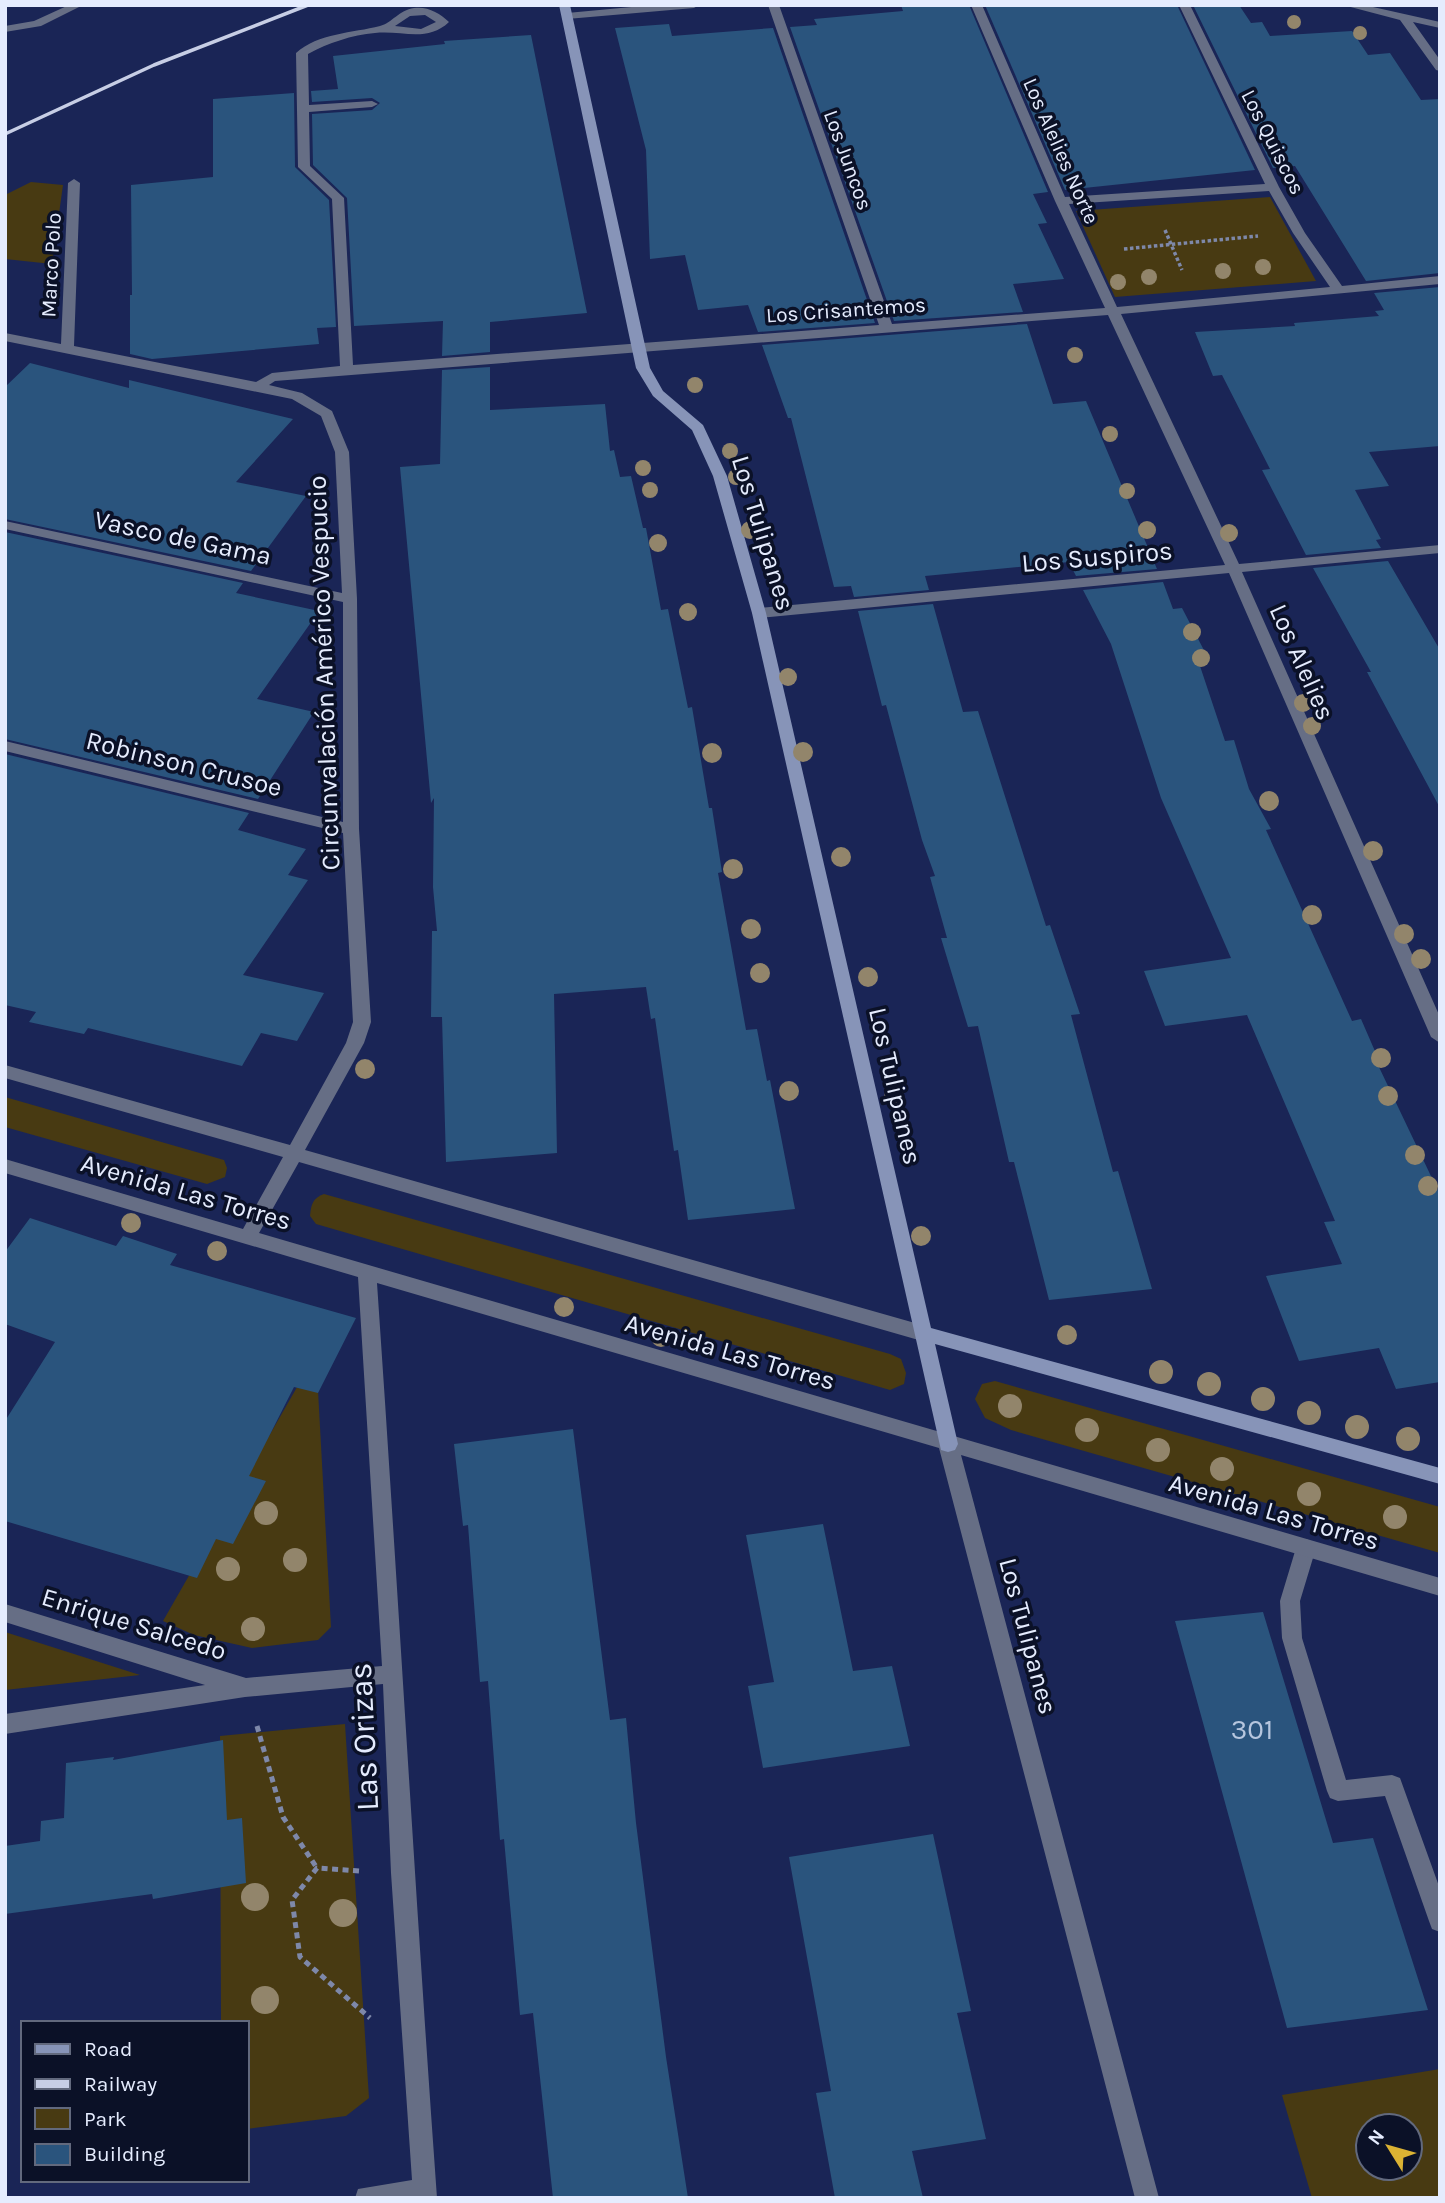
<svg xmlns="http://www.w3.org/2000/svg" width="1445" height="2203" viewBox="0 0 1445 2203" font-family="Karla,sans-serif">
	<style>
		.green { fill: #483a12; fill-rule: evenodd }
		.building { fill: #2a547d }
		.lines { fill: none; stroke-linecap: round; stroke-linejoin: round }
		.path-far1 { stroke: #7e88a9; stroke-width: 3.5; stroke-dasharray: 3.5 2.5; stroke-linecap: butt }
		.path { stroke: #7e88a9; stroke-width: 5; stroke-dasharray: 6 4.5; stroke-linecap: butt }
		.lane { fill: #666e85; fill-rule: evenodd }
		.street { fill: #666e85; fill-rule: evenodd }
		.secondary { fill: #8794b8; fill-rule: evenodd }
		.rail { stroke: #c7cee5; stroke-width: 3.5 }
		.tree { fill: #92856b }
		.labels { text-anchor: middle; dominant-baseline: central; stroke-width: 7; stroke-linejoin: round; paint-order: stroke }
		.far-street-label { font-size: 21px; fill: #e5ecfe; stroke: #0b1127 }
		.street-label { font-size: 26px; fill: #e5ecfe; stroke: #0b1127 }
		.near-number-label { font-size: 28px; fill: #b6c6de }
		.near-street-label { font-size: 32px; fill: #e5ecfe; stroke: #0b1127 }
	</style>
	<rect width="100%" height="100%" fill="#1a2556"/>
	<g class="green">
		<polygon points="31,182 63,185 52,264 5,259 5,195"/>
		<polygon points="1270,197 1316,281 1115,297 1076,211"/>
		<polygon points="5,1097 224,1160 227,1168 225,1177 207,1184 5,1127"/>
		<path d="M 324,1194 L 890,1354 L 901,1359 L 906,1373 L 904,1384 L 890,1390 L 316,1224 L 310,1216 C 311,1204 313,1198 324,1194 Z"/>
		<polygon points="316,1354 331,1627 318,1640 252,1648 194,1635 163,1621"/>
		<polygon points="995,1381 1440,1507 1440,1553 1011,1430 985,1418 975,1399 982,1384"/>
		<polygon points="5,1632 140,1675 5,1690"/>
		<polygon points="345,1724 369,2098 346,2116 247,2129 247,2023 221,2023 220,1736"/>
		<path d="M 1440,2069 L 1440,2198 L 1312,2198 L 1282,2095 ZM 1368,2126 L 1410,2126 L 1410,2168 L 1368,2168 Z"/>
	</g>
	<g class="building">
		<polygon points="901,5 969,5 1048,192 1033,194 1047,223 1038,224 1064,279 1013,284 1023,312 894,321 790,27 817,25 814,19 903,11"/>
		<polygon points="985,5 1177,5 1255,170 1065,190"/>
		<polygon points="1193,5 1239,5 1251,23 1262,22 1270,36 1352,31 1368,55 1390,53 1421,100 1440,99 1440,273 1366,281 1295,166 1273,168"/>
		<polygon points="669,24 672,36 773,28 875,323 758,332 748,305 698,310 685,255 650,259 646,150 615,28"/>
		<polygon points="531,35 587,313 490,322 490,352 442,356 443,321 354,326 347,198 313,165 312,114 372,110 380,103 372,98 312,102 311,91 338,89 333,56 445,44 444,41"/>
		<polygon points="294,93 295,167 329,200 336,327 317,328 319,344 152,359 130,354 130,295 132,295 131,185 213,177 213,99"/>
		<polygon points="1440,287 1440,446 1369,452 1389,486 1355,490 1381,539 1376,540 1381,548 1306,555 1262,470 1270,469 1222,375 1213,376 1195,332 1295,326 1294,323 1379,316 1375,311 1384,310 1374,293"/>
		<polygon points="1027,324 1053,404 1086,401 1157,569 1076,576 1069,562 925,576 929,590 854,597 851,586 834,587 791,418 788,418 762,345"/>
		<polygon points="30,363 129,388 129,380 293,419 236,482 306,496 251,571 5,519 5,387"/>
		<polygon points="490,367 490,410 605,404 610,451 614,450 620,477 631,476 643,528 646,528 661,610 668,609 688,708 692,707 709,808 712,808 722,872 718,873 746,1030 757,1029 767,1081 770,1080 795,1209 688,1220 678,1150 674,1151 655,1018 651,1019 646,987 554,994 557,1153 446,1162 442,1017 431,1017 432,931 437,931 433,887 434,798 431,803 400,467 440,464 442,370"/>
		<polygon points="5,532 243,583 236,593 319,611 257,699 314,712 258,799 5,739"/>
		<polygon points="1388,561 1440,650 1440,808 1367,672 1371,672 1313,568"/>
		<polygon points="1163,582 1173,609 1182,608 1207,656 1197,657 1225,741 1234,740 1249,789 1271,829 1266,830 1352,1021 1361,1019 1381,1065 1378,1065 1440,1195 1440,1382 1396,1389 1379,1348 1299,1361 1266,1276 1342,1264 1324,1222 1335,1221 1247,1015 1165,1026 1144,971 1231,958 1161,798 1111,644 1083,590"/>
		<polygon points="933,604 963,712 978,711 1046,926 1050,925 1080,1014 1071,1015 1113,1172 1118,1171 1152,1289 1049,1300 1014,1162 1009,1162 978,1026 968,1027 941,938 947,938 930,877 935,876 922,840 886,705 882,706 858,611"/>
		<polygon points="5,754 249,813 238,830 306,849 288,875 308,880 243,975 324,993 297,1041 261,1033 242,1066 88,1028 84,1034 29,1022 36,1012 5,1005"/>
		<polygon points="30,1218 116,1246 123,1236 177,1254 170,1265 356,1318 318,1393 294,1387 249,1476 266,1481 233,1544 216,1539 197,1578 5,1521 5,1421 55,1342 5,1324 5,1252"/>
		<polygon points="573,1429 610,1720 626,1718 636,1823 666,2057 688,2198 553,2198 533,2013 520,2015 504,1839 500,1840 488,1681 480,1682 468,1525 463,1526 454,1444"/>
		<polygon points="823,1524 853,1671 892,1666 910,1746 763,1768 748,1686 774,1682 746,1535"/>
		<polygon points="1263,1612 1333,1843 1373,1838 1428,2010 1287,2028 1175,1621"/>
		<polygon points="223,1740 227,1820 242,1818 246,1883 153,1899 152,1894 5,1914 5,1846 40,1841 41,1821 64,1818 66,1763 114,1757 113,1760"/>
		<polygon points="933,1834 971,2011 957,2013 986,2139 912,2151 923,2198 835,2198 816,2093 831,2091 789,1857"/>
	</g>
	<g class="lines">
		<g class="path-far1">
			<polyline points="1165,230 1182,270"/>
			<polyline points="1124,249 1258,236"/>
		</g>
		<g class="path">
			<polyline points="257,1726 283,1817 317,1868"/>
			<polyline points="359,1871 317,1868 292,1900 300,1957 370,2018"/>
		</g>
		<polygon class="lane" points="1306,1539 1313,1542 1316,1548 1300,1601 1302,1638 1346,1780 1392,1775 1400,1778 1440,1889 1440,1932 1432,1929 1429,1921 1385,1796 1338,1801 1330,1798 1327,1791 1282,1638 1280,1601 1296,1548 1299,1542"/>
		<g class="street">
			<polygon points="69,5 83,5 41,26 5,32 5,26 34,21"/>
			<polygon points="653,5 699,5 694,8 567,19 562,16 567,13"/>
			<path d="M 768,5 L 779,5 L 892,324 L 1105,308 L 1055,201 L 971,5 L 982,5 L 1065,197 L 1265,184 L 1179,5 L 1190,5 L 1279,187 L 1305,233 L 1342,286 L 1440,276 L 1440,284 L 1121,314 L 1239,564 L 1440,545 L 1440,553 L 1242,572 L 1440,1017 L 1440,1043 L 1431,1037 L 1229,573 L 759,618 L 752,613 L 759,608 L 1225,565 L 1108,315 L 275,381 L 269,385 L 302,393 L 332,411 L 349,452 L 357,599 L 359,829 L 371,1022 L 364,1043 L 305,1150 L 922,1325 L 929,1328 L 931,1333 L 929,1338 L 922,1341 L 299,1162 L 259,1233 L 1440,1578 L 1440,1596 L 961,1455 L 1159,2198 L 1135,2198 L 939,1448 L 377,1283 C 398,1588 415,1893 437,2198 L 355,2198 L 358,2189 L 412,2180 L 391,1873 L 383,1684 L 245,1697 L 5,1734 L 5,1714 L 205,1685 L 5,1622 L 5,1604 L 246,1678 L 382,1666 L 358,1277 L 5,1173 L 5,1159 L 243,1229 L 283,1157 L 5,1078 L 5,1065 L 290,1145 L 346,1043 L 353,1022 L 343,833 L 5,751 L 5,741 L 343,822 L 343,602 L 5,529 L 5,521 L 342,593 L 335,452 L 321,416 L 292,399 L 5,341 L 5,333 L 61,344 L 68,183 L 74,179 L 80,183 L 74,346 L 256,382 L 272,373 L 340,366 L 332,199 L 298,167 L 296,53 C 318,33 353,33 380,26 C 392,23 399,10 414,8 C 427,6 440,13 449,22 C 427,43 402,30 375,33 C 352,35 328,43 308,54 L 309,105 L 372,101 L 378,104 L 372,107 L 309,112 L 310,166 L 344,198 L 353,365 L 879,325 ZM 425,15 L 436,22 L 421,29 L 395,26 L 410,16 ZM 1269,191 L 1293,233 L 1330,287 L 1117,307 L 1069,204 Z"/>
			<polygon points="1343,5 1364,5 1440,22 1440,28 1413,22 1440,60 1440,71 1436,70 1400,20"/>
		</g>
		<polygon class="secondary" points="559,5 570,5 650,368 663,391 703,425 727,476 766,613 931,1328 1440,1468 1440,1484 935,1344 958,1444 955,1450 948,1452 941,1450 752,613 713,476 692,430 653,396 636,368"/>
		<polyline class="rail" points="5,134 154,65 308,5"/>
	</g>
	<g class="tree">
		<circle cx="1294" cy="22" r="7"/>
		<circle cx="1360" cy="33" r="7"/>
		<circle cx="1263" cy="267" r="8"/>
		<circle cx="1223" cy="271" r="8"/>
		<circle cx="1149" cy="277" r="8"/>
		<circle cx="1118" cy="282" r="8"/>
		<circle cx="1075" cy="355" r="8"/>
		<circle cx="695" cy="385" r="8"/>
		<circle cx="1110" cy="434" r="8"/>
		<circle cx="730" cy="451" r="8"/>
		<circle cx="643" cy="468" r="8"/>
		<circle cx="736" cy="477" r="8"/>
		<circle cx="650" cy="490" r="8"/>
		<circle cx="1127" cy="491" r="8"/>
		<circle cx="750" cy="530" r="9"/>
		<circle cx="1147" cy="530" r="9"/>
		<circle cx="1229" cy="533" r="9"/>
		<circle cx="658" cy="543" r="9"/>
		<circle cx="688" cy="612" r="9"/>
		<circle cx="1192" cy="632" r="9"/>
		<circle cx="1201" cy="658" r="9"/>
		<circle cx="788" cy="677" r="9"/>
		<circle cx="1303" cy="703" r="9"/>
		<circle cx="1312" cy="726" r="9"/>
		<circle cx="803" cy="752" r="10"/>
		<circle cx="712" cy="753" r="10"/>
		<circle cx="1269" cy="801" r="10"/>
		<circle cx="1373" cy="851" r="10"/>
		<circle cx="841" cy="857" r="10"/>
		<circle cx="733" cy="869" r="10"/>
		<circle cx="1312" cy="915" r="10"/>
		<circle cx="751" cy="929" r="10"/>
		<circle cx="1404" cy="934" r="10"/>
		<circle cx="1421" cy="959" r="10"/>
		<circle cx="760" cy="973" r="10"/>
		<circle cx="868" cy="977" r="10"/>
		<circle cx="1381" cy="1058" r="10"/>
		<circle cx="365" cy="1069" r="10"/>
		<circle cx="789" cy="1091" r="10"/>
		<circle cx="1388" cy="1096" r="10"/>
		<circle cx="894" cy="1097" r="10"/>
		<circle cx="1415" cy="1155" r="10"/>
		<circle cx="1428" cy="1186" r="10"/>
		<circle cx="131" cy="1223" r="10"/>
		<circle cx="921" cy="1236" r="10"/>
		<circle cx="217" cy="1251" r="10"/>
		<circle cx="564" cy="1307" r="10"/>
		<circle cx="1067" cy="1335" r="10"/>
		<circle cx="661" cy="1337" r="10"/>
		<circle cx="1161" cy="1372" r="12"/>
		<circle cx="1209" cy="1384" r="12"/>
		<circle cx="1263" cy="1399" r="12"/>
		<circle cx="1010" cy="1406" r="12"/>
		<circle cx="1309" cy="1413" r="12"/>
		<circle cx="1357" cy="1427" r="12"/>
		<circle cx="1087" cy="1430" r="12"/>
		<circle cx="1408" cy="1439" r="12"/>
		<circle cx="1158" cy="1450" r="12"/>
		<circle cx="1222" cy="1469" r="12"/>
		<circle cx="1309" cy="1494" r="12"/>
		<circle cx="266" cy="1513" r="12"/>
		<circle cx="1395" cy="1517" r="12"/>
		<circle cx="295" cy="1560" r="12"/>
		<circle cx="228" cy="1569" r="12"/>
		<circle cx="253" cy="1629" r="12"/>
		<circle cx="255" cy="1897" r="14"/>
		<circle cx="343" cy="1913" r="14"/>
		<circle cx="265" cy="2000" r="14"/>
	</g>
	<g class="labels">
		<g class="far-street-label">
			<text transform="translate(1273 142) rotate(63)">Los Quiscos</text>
			<text transform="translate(1061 151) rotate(66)">Los Alelies Norte</text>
			<text transform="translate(848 160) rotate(70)">Los Juncos</text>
			<text transform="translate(51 265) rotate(-87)">Marco Polo</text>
			<text transform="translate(846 310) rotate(-4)">Los Crisantemos</text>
		</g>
		<g class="street-label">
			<text transform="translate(763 533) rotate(73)">Los Tulipanes</text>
			<text transform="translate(183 538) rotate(12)">Vasco de Gama</text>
			<text transform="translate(1097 557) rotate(-5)">Los Suspiros</text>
			<text transform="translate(1302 662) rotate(66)">Los Alelies</text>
			<text transform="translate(324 673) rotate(-92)">Circunvalación Américo Vespucio</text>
			<text transform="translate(184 764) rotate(14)">Robinson Crusoe</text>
			<text transform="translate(895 1086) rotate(77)">Los Tulipanes</text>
			<text transform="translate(186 1192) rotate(16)">Avenida Las Torres</text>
			<text transform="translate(730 1352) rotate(16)">Avenida Las Torres</text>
			<text transform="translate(1274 1512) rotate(16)">Avenida Las Torres</text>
			<text transform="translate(134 1624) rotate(17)">Enrique Salcedo</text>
			<text transform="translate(1028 1636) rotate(75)">Los Tulipanes</text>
		</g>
		<g class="near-number-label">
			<text x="1252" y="1729">301</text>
		</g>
		<g class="near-street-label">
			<text transform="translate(364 1737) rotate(-93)">Las Orizas</text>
		</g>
	</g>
	<rect width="1445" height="2203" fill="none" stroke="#e5ecfe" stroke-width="14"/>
	<rect x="21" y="2021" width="228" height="161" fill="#0b1127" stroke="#62697d" stroke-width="2"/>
	<rect x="35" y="2044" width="35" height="10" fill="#8794b8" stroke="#62697d" stroke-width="2"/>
	<text x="84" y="2056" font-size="21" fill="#e5ecfe">Road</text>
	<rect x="35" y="2079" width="35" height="10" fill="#c7cee5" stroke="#62697d" stroke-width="2"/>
	<text x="84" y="2091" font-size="21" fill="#e5ecfe">Railway</text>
	<rect x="35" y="2108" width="35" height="21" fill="#483a12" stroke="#62697d" stroke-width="2"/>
	<text x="84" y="2126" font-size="21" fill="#e5ecfe">Park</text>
	<rect x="35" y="2144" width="35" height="21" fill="#2a547d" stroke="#62697d" stroke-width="2"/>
	<text x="84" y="2161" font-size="21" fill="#e5ecfe">Building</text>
	<g transform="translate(1389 2147) rotate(307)"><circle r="33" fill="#0b1127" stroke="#62697d" stroke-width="2"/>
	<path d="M0-5L12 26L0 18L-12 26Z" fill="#dbb233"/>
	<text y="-10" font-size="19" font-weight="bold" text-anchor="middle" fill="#e5ecfe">N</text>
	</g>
</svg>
